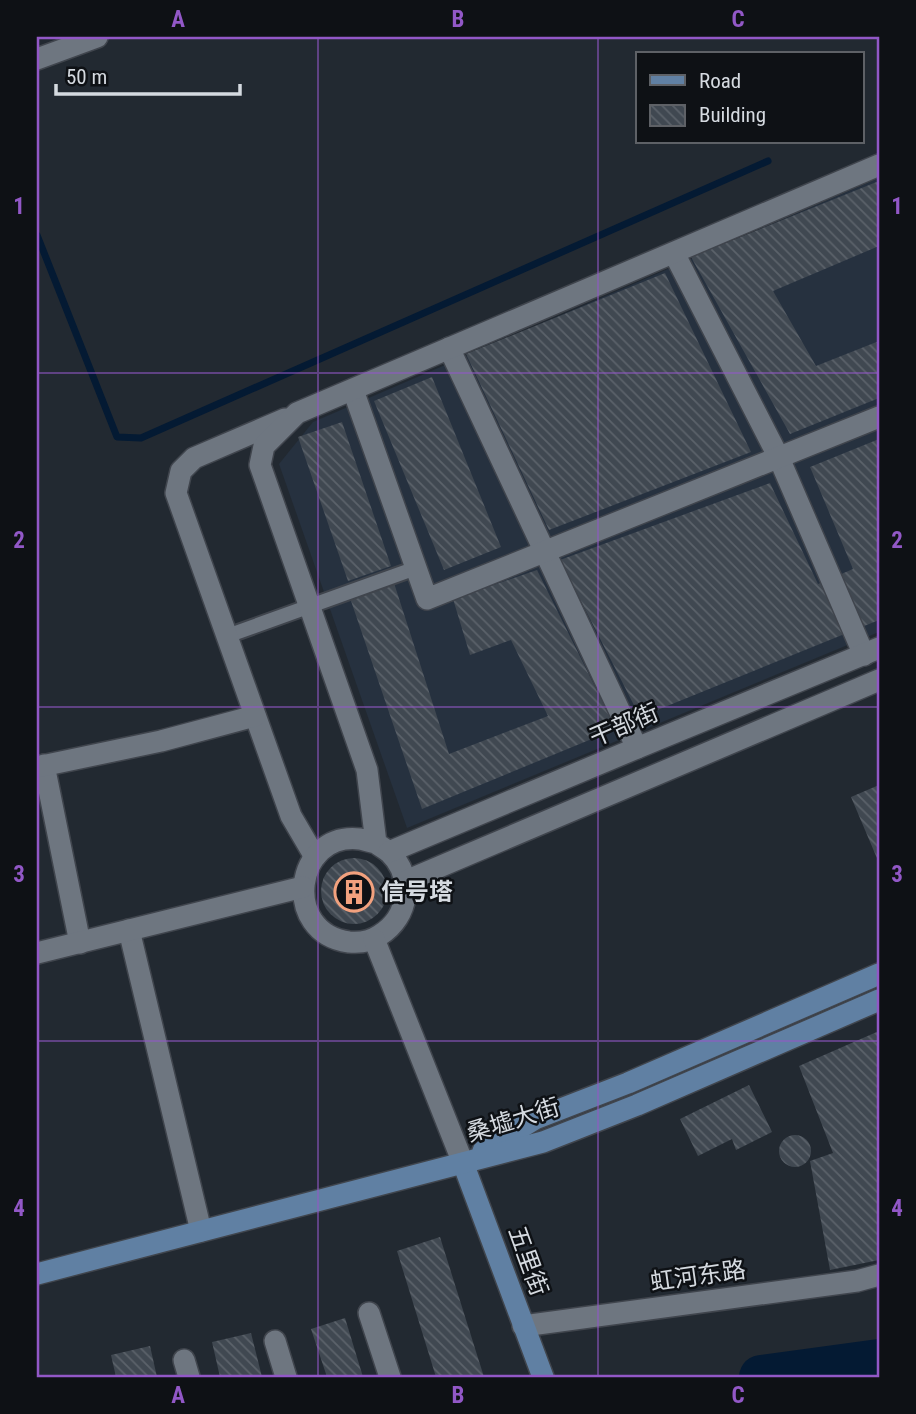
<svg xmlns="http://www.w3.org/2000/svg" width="916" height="1414" viewBox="0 0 916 1414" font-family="'Roboto Condensed','Noto Sans SC',sans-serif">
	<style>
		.built { fill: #26313f }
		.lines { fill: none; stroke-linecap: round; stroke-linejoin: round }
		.stream { stroke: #041a33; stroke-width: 7 }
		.river { stroke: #041a33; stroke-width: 44 }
		.building { fill: url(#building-back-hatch) }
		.lane-casing { stroke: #40454d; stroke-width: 18 }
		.street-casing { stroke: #40454d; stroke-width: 24 }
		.secondary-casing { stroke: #40454d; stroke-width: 24 }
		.lane { stroke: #6e7680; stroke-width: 14 }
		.street { stroke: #6e7680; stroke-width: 21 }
		.secondary { stroke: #6080a3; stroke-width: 21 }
		.grid { fill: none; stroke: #9258c7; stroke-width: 2; stroke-opacity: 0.55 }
		.labels { text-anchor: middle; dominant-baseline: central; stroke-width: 5; stroke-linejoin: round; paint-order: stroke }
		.street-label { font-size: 24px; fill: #d5dae0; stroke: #0e1115 }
		.poi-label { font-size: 24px; font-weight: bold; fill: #d5dae0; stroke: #0e1115; text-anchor: start }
		.neatline { fill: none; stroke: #9258c7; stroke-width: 2.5 }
		.grid-label { font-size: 23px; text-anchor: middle; font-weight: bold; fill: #9258c7 }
	</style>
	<defs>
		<pattern id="building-back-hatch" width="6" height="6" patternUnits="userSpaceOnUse" patternTransform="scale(1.75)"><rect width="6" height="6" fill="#404851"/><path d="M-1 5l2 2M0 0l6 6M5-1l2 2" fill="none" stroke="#5b626a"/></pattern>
	</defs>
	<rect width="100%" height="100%" fill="#222931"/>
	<polygon class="built" points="879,178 879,632 407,828 279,464 313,422"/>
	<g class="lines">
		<polyline class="stream" points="37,235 117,437 141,438 768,161"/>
		<polyline class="river" points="761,1377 879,1361"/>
	</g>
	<g class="building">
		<polygon points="879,181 879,246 773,291 816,366 879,341 879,398 790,434 691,257"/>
		<polygon points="665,273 751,452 549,530 466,354"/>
		<polygon points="432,377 501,547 444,570 374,401"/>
		<polygon points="342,422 391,566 348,581 298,437"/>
		<polygon points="879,439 879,620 640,717 560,560 770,483 818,584 853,569 810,467"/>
		<polygon points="537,570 616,729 422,809 350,598 394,583 449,754 548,716 511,640 470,655 453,599"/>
		<polygon points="879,785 879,863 851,797"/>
		<circle cx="354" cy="891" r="33"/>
		<polygon points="879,1031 879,1260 830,1270 810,1161 833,1153 799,1066"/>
		<polygon points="749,1085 772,1132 736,1150 732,1139 698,1156 680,1119"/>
		<circle cx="795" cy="1151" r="16"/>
		<polygon points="440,1237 484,1377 436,1377 397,1251"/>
		<polygon points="345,1318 363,1377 327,1377 311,1329"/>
		<polygon points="251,1333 262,1377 220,1377 212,1342"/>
		<polygon points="150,1346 157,1377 116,1377 111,1355"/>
	</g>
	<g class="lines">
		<g class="lane-casing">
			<polyline id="lane" points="227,636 416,568"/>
		</g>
		<g class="street-casing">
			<g id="street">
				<polyline points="37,59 97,37"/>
				<polyline points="674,253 779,458 864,655"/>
				<polyline points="449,348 637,748"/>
				<polyline points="353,390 427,599 879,417"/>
				<polyline points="285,419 194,458 181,471 176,493 291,816 315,857"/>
				<polyline points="44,765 80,943"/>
				<polyline points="37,767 161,741 255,716"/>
				<path d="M 376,843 C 371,842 365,840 360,839 C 294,831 281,933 349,942 C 359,943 371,941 380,935 C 409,917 415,877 389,852 C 385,849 380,846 376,843 L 367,770 L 260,465 L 264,446 L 297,413 L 879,165"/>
				<polyline points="389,852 637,748 879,648"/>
				<polyline points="406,881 879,680"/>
				<polyline points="129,930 201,1231"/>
				<polyline points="374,939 463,1163"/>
				<polyline points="37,953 303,887"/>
				<polyline points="369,1313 390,1377"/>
				<polyline points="523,1326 857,1281 879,1275"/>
				<polyline points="275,1341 286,1377"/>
				<polyline points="184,1360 189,1377"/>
			</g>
		</g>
		<g class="secondary-casing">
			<g id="secondary">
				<polyline points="483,1151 535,1119 628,1083 879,974"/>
				<polyline points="463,1163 543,1377"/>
				<polyline points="37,1274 543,1142 637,1105 879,1000"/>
			</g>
		</g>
		<use href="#lane" class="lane"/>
		<use href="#street" class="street"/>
		<use href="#secondary" class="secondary"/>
	</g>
	<path class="grid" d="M 318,37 L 318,1377M 598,37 L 598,1377M 37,373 L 879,373M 37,707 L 879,707M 37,1041 L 879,1041"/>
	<defs>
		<g id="building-ring" transform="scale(2.0125)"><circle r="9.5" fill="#0e1115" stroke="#f2a17e" stroke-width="1.5"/><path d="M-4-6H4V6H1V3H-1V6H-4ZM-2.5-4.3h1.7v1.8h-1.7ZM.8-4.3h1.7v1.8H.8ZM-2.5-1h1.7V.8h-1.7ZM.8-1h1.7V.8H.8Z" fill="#f2a17e"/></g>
	</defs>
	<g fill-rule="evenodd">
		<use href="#building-ring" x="354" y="892"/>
	</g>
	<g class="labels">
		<g class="street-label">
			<text transform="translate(624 725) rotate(-23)">干部街</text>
			<text transform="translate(513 1120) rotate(-17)">桑墟大街</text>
			<text transform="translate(528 1261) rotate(70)">五里街</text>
			<text transform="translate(698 1276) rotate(-8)">虹河东路</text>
		</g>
		<g class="poi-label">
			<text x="381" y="892">信号塔</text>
		</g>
	</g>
	<rect width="916" height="1414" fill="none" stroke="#0e1115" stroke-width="77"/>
	<rect x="636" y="52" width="228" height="91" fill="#0e1115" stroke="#5e6166" stroke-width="2"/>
	<rect x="650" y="75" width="35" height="10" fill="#6080a3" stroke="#5e6166" stroke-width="2"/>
	<text x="699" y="88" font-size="21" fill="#d5dae0">Road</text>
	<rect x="650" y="105" width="35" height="21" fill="url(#building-back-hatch)" stroke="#5e6166" stroke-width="2"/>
	<text x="699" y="122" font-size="21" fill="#d5dae0">Building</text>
	<path d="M56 84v10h184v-10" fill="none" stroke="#d5dae0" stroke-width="3.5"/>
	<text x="66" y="84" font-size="21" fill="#d5dae0" stroke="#0e1115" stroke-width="5" paint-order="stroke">50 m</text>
	<rect x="38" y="38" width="840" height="1338" class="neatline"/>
	<g class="grid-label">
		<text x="178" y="27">A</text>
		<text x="458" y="27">B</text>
		<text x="738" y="27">C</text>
		<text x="19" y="214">1</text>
		<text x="897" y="214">1</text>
		<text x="19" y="548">2</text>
		<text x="897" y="548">2</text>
		<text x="19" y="882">3</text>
		<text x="897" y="882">3</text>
		<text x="19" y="1216">4</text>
		<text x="897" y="1216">4</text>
		<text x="178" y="1403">A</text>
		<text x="458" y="1403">B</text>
		<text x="738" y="1403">C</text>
	</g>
</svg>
